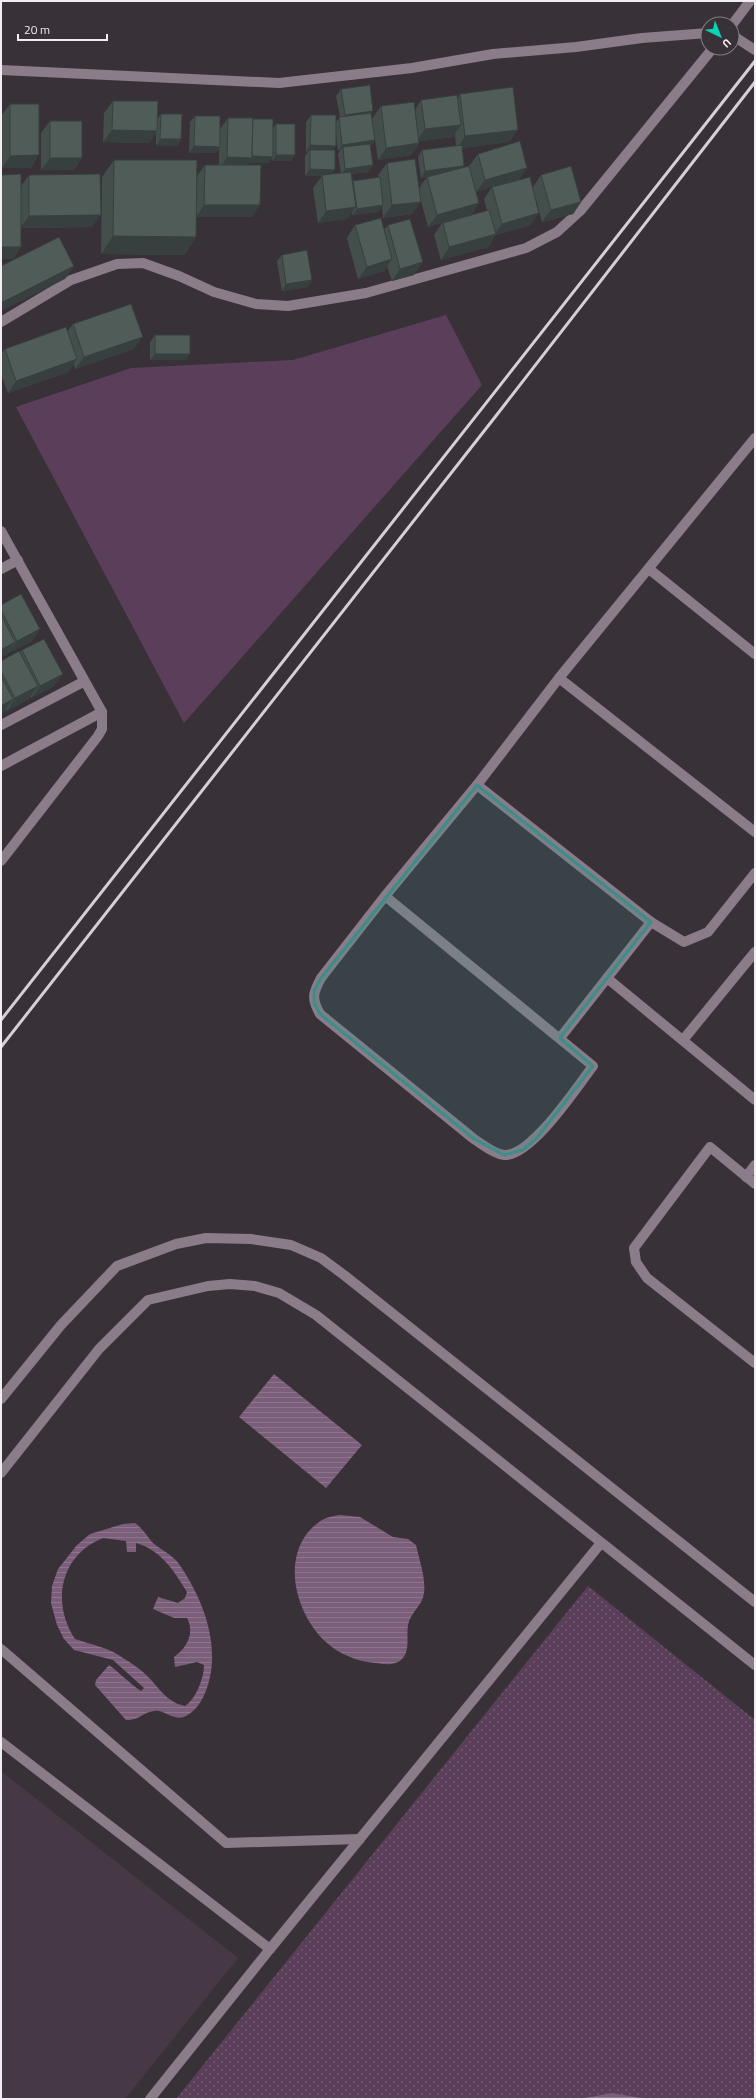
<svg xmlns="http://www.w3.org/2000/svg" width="756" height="2100" viewBox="0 0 756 2100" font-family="'Titillium Web',sans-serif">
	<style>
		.built { fill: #463945 }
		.grass { fill: #5b3f5a }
		.park { fill: url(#park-dots) }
		.water { fill: url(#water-rules); fill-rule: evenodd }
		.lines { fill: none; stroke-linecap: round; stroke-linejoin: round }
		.minor { stroke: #8a7c89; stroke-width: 10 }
		.rail { stroke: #d6d0d6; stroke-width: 3 }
		.wall { fill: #444f4c; fill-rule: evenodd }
		.shaded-wall { fill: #37403e }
		.building { fill: #4f5c58; stroke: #37403e }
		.marked { fill: #3c8e88; fill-opacity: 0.2; stroke: #3c8e88; stroke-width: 3; stroke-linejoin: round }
	</style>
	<defs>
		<pattern id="park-dots" width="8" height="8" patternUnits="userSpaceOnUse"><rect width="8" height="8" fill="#5b3f5a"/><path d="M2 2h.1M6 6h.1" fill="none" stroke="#735b72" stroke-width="1.8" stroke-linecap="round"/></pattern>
		<pattern id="water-rules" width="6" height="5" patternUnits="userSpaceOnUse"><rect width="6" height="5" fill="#7b5e7a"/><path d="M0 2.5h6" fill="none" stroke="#8e758d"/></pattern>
	</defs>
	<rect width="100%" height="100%" fill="#393138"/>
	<polygon class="built" points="1,1771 238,1958 125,2099 1,2099"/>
	<polygon class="grass" points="446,315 482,385 184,723 16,407 131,368 293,360"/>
	<polygon class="park" points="588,1586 755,1720 755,2099 176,2099"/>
	<g class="water">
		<polygon points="274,1374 362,1445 326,1488 239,1417"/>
		<path d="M 340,1515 L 360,1517 L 393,1537 L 408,1539 L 416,1545 C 419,1559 426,1578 424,1593 C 423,1605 410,1613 408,1625 C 406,1636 411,1651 401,1660 C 394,1666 383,1664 375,1663 C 359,1662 339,1654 327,1643 C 293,1613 278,1548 322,1520 C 327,1517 334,1516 340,1515 Z"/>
		<path d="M 135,1523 C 144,1530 146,1535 153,1543 C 161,1550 173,1555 179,1564 C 204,1600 223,1650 205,1693 C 201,1703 195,1711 186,1716 C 173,1722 165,1709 154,1711 C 141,1713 141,1720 126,1720 L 95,1685 L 96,1680 L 109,1665 C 120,1673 129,1683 141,1691 L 144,1688 L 113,1660 L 74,1650 L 64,1639 L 57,1625 L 51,1603 L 52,1586 L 58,1569 L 77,1545 L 90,1534 L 123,1524 ZM 103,1538 L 126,1541 L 127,1552 L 136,1552 L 136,1543 C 161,1550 174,1571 187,1592 L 185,1598 L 178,1603 L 158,1597 L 153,1609 L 174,1618 L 187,1618 C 195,1633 187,1648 174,1657 L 175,1667 L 197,1662 L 204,1665 C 204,1678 196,1699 185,1706 C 165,1702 158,1685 143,1672 C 137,1667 130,1662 123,1658 C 108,1647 92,1645 75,1639 C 51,1603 60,1555 103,1538 Z"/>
		<polygon points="612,2093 647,2099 580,2099"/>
	</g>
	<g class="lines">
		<g class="minor">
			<polyline points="732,25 750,1"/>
			<polyline points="732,35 755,50"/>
			<polyline points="1,70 279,83 412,68 493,54 576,47 642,38 708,33"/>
			<polyline points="1,322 71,280 117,264 143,263 179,276 214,292 256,304 288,306 366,293 526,248 557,232 581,210 713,48"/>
			<polyline points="1,531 102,712 102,729 98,736 1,861"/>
			<polyline points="1,569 18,560"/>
			<polyline points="649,569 755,654"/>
			<polyline points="559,678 755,832"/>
			<polyline points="1,725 83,682"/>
			<polyline points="1,766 102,712"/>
			<polyline points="477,785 651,922 684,942 708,932 755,873"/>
			<path d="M 385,896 L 593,1066 C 577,1087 531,1157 504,1155 C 494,1154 482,1144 474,1139 L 320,1014 C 311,998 313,993 321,978 L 385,896 L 477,785 L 559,678 L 755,438"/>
			<polyline points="607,978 755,1100"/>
			<polyline points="560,1038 651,922"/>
			<polyline points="683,1040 755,952"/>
			<polyline points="746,1177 755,1165"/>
			<polyline points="755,1184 710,1147 634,1248 636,1262 647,1278 755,1363"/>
			<polyline points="1,1399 61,1325 117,1266 176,1244 206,1238 251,1239 291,1245 321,1258 344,1275 755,1602"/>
			<polyline points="1,1473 99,1349 148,1300 208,1286 230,1284 255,1286 279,1293 316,1315 755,1665"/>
			<polyline points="1,1649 226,1843 360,1839"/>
			<polyline points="1,1742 270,1949 601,1543"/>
			<polyline points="150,2099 270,1949"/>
		</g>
		<g class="rail">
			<polyline points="1,1020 755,61"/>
			<polyline points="1,1047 499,412 755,82"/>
		</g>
	</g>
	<g class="wall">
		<path d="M 341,89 L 373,111 L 371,114 L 375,140 L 371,146 L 369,172 L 351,174 L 352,182 L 353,181 L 379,178 L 378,175 L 387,163 L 419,188 L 427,177 L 428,177 L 421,178 L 418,157 L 422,150 L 456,146 L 455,134 L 453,137 L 419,141 L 419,143 L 411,155 L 378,160 L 372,119 L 381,106 L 415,110 L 421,100 L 458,98 L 460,94 L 518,130 L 509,142 L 462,148 L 464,167 L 469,166 L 478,154 L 533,187 L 541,175 L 581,202 L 573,214 L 542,222 L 536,199 L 531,225 L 496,235 L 488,247 L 441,260 L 434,235 L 442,223 L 428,227 L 420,197 L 412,214 L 383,218 L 382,206 L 378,212 L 352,215 L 352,212 L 347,219 L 318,223 L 313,188 L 322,176 L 305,176 L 305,156 L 308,152 L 306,152 L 306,122 L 311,115 L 336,122 L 340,117 L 336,96 ZM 336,134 L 338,151 L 340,151 L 338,154 L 341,173 L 331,174 L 333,150 ZM 492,187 L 484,199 L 487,211 L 471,215 L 476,192 Z"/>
		<polygon points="113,101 158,118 161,114 181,139 177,146 156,146 156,132 149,143 103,142 104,113"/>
		<polygon points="10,104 31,168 2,168 1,116"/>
		<polygon points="195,116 220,129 228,118 253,119 273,128 276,124 295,155 290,161 272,161 272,158 268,163 249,163 247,165 252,217 196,217 196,237 184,255 101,254 102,177 114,160 197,176 205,165 219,165 219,149 216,153 189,153 190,122"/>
		<polygon points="50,121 82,158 74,170 41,170 41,133"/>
		<polygon points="29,175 92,227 21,228 21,247 13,259 21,186"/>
		<polygon points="355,225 384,230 388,225 414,275 392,281 387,266 384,271 358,279 347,238"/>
		<polygon points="282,255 312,280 308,287 282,291 277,261"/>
		<polygon points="73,324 134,349 75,369 74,364 68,372 8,393 1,374 1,354 5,349 67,332"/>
		<polygon points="155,335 186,360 150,360 150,342"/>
		<polygon points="1,605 40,629 31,642 8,653 8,652 7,654 1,657"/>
		<polygon points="22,650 54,686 31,698 30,697 29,699 7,711 6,709 4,712 1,713 1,661 20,652"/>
	</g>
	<g class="shaded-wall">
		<polygon points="373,111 369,117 340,121 345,115"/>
		<polygon points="461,125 453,137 416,142 425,129"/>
		<polygon points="112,130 157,131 149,143 103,142"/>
		<polygon points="518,130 509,142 457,149 465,136"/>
		<polygon points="160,139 181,139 177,146 156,146"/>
		<polygon points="375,140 371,146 343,147 340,151 338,151 342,145"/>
		<polygon points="419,143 411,155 378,160 386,148"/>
		<polygon points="310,145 336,146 331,152 310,150 308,152 306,152"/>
		<polygon points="194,146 220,147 216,153 189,153"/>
		<polygon points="39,155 31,168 2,168 10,156"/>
		<polygon points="276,155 295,155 290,161 272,161"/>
		<polygon points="252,156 273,157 268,163 249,163 244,170 219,170 227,157"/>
		<polygon points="50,158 82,158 74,170 41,170"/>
		<polygon points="373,165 369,172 341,175 345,169"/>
		<polygon points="464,166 460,172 421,178 425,171"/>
		<polygon points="527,168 519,180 476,192 485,180"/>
		<polygon points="310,169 335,170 330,176 305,176"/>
		<polygon points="421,202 412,214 383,218 392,205"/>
		<polygon points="581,202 573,214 542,222 551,210"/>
		<polygon points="479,203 471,216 428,227 437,215"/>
		<polygon points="204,205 260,205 252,217 196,217"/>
		<polygon points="383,205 378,212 352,215 357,209"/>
		<polygon points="356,207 347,219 318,223 326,211"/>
		<polygon points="539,213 531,225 496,235 488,247 441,260 449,247 494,235 502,224"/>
		<polygon points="101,215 92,227 20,228 29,216"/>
		<polygon points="113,236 196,237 184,255 101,254"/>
		<polygon points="1,247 21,247 13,259 1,259"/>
		<polygon points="392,259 384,271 358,279 367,267"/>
		<polygon points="423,262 414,275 392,281 400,269"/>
		<polygon points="74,266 65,279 1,311 1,303"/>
		<polygon points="312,280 308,287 282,291 286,284"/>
		<polygon points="143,337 134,349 75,369 84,357"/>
		<polygon points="155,354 190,354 186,360 150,360"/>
		<polygon points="77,359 68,372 8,393 16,381"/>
		<polygon points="40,629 31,642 8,653 17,641"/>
		<polygon points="15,642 7,654 1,657 1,650"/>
		<polygon points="63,674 54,686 31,698 40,686"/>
		<polygon points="38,686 29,699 7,711 15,698"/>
		<polygon points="13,699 4,712 1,713 1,706"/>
	</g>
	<g class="building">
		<polygon points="370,85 373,111 345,115 341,89"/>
		<polygon points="513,87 518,130 465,136 460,94"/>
		<polygon points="457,95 461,125 425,129 421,100"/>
		<polygon points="113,101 158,101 157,131 112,130"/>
		<polygon points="414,102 419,143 386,148 381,106"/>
		<polygon points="10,104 39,104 39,155 10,156"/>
		<polygon points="371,113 375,140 342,145 339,117"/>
		<polygon points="161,114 182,114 181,139 160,139"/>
		<polygon points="311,115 336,115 336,146 310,145"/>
		<polygon points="195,116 220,116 220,147 194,146"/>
		<polygon points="228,118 253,118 252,158 227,157"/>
		<polygon points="253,119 273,119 273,157 252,156"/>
		<rect x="50" y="121" width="32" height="37"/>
		<rect x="276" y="124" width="19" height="31"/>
		<polygon points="520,141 527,168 485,180 478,154"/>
		<polygon points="370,144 373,165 345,169 343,147"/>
		<polygon points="462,145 464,166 425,171 422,150"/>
		<polygon points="310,150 335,150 335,170 310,169"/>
		<polygon points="415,159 421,202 392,205 387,163"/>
		<polygon points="114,160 197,160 196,237 113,236"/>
		<polygon points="205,165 261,165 260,205 204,205"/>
		<polygon points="469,166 479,203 437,215 427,177"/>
		<polygon points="571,166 581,202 551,210 541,175"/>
		<polygon points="351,172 356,207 326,211 322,175"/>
		<polygon points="21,174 21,247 1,247 1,175"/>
		<polygon points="100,174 101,215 29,216 29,175"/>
		<polygon points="380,177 383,205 357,209 353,181"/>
		<polygon points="530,177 539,213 502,224 492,187"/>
		<polygon points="489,210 496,234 449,247 443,223"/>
		<polygon points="381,218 392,259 367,267 355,225"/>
		<polygon points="410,219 423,262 400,269 388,225"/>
		<polygon points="59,237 74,266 1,303 1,266"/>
		<polygon points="307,250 312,280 286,284 282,255"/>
		<polygon points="131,304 143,337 84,357 73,324"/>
		<polygon points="66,327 77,359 16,381 5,349"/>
		<rect x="155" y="335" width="35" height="19"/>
		<polygon points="21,594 40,629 17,641 1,610 1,605"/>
		<polygon points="1,615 15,642 1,650"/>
		<polygon points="44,639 63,674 40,686 22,650"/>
		<polygon points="19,651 38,686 15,698 1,671 1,661"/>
		<polygon points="1,676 13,699 1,706"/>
	</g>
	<path class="marked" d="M 477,785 L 651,922 L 560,1038 L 593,1066 L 537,1138 L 523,1150 L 504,1155 L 474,1139 L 320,1014 L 314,1003 L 314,991 L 321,978 Z"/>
	<rect width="756" height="2100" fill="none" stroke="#f2edf2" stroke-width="4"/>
	<g transform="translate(720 36) rotate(137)"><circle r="19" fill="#393138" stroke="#837c82"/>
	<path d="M0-3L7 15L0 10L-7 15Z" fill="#06d5b6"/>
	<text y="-6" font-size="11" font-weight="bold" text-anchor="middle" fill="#f2edf2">U</text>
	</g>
	<path d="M18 34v6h89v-6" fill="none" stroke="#f2edf2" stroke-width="2"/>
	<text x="24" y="34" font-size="12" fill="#f2edf2" stroke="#393138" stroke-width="3" paint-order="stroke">20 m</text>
</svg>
